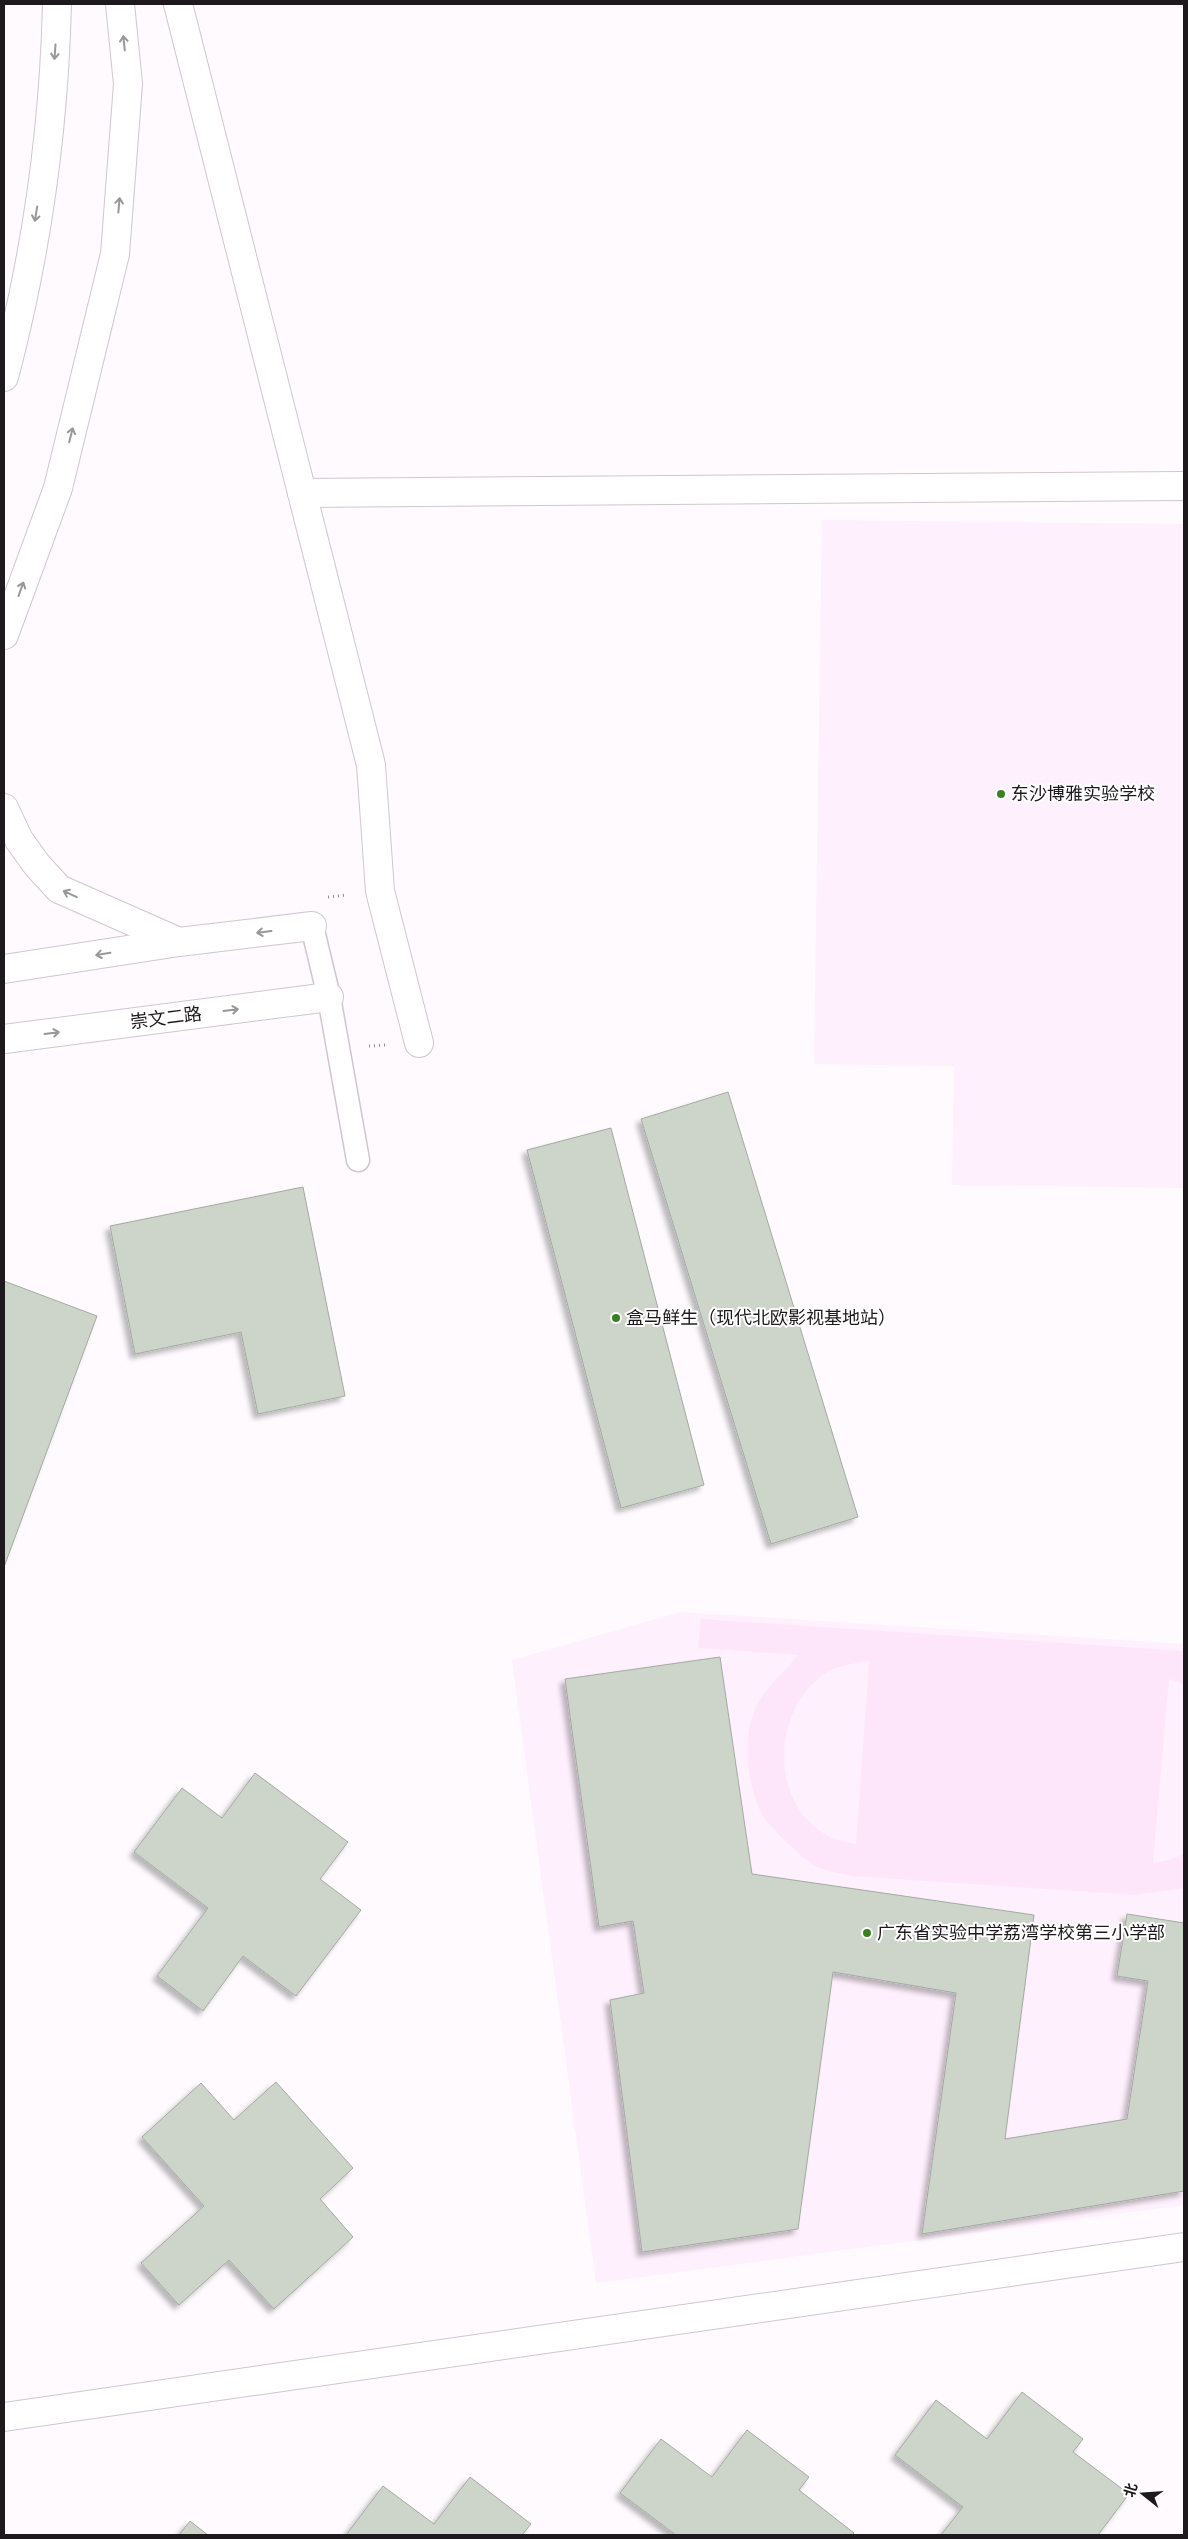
<svg xmlns="http://www.w3.org/2000/svg" width="1188" height="2539" viewBox="0 0 1188 2539" font-family="Jost,'Noto Sans SC',sans-serif">
	<style>
		.built { fill: #fef0fc }
		.green { fill: #fee6fa; fill-rule: evenodd }
		.building { fill: #cdd5cb; stroke: #a3aba1; filter: url(#shadow) }
		.lines { fill: none; stroke-linecap: round; stroke-linejoin: round }
		.service-casing { stroke: #d0c6cf; stroke-width: 25 }
		.minor-casing { stroke: #d0c6cf; stroke-width: 30 }
		.tertiary-casing { stroke: #d0c6cf; stroke-width: 30 }
		.secondary-casing { stroke: #d0c6cf; stroke-width: 30 }
		.path { stroke: #908c8f; stroke-width: 3; stroke-dasharray: 1 4; stroke-linecap: butt }
		.service { stroke: #fff; stroke-width: 22 }
		.minor { stroke: #fff; stroke-width: 28 }
		.tertiary { stroke: #fff; stroke-width: 28 }
		.secondary { stroke: #fff; stroke-width: 28 }
		.oneway { stroke: #999899 }
		.poi-dot { fill: #397f23; stroke: #fff; stroke-width: 2 }
		.labels { text-anchor: middle; dominant-baseline: central; stroke-width: 4; stroke-linejoin: round; paint-order: stroke }
		.poi-label { font-size: 18px; fill: #1d191c; stroke: #fff; text-anchor: start }
		.street-label { font-size: 18px; fill: #1d191c; stroke: #fff }
	</style>
	<defs>
		<filter id="shadow"><feDropShadow dx="-4.5" dy="4.5" stdDeviation="2.5" flood-color="#0004"/></filter>
	</defs>
	<rect width="100%" height="100%" fill="#fefafe"/>
	<g class="built">
		<polygon points="822,520 1184,524 1184,1188 952,1185 954,1066 814,1064"/>
		<polygon points="680,1612 1184,1644 1184,2205 596,2283 512,1660"/>
	</g>
	<path class="green" d="M 701,1619 L 1184,1651 L 1184,1684 L 1169,1679 L 1153,1863 L 1169,1860 L 1184,1854 L 1184,1888 L 1135,1895 L 852,1876 C 840,1873 823,1871 812,1864 C 800,1856 767,1825 761,1813 C 747,1782 742,1741 755,1709 C 765,1687 784,1673 798,1655 L 698,1648 ZM 868,1661 L 869,1662 L 856,1844 C 848,1842 838,1841 830,1837 C 769,1806 771,1712 824,1674 C 838,1665 853,1664 868,1661 Z"/>
	<g class="building">
		<polygon points="728,1092 858,1517 771,1544 641,1119"/>
		<polygon points="611,1128 704,1485 621,1508 527,1150"/>
		<polygon points="303,1187 345,1396 258,1414 241,1332 135,1354 110,1226"/>
		<polygon points="4,1281 97,1316 4,1567"/>
		<polygon points="720,1657 752,1874 1034,1915 1005,2139 1127,2119 1148,1981 1117,1976 1127,1914 1184,1923 1184,2191 922,2234 956,1993 833,1972 798,2229 642,2252 610,2000 644,1993 633,1921 599,1927 565,1679"/>
		<polygon points="255,1773 348,1842 320,1879 361,1910 296,1996 243,1956 203,2011 157,1976 208,1908 134,1852 182,1788 222,1818"/>
		<polygon points="276,2082 353,2168 320,2199 353,2237 274,2309 229,2260 179,2305 141,2263 204,2206 142,2137 201,2083 234,2120"/>
		<polygon points="1022,2392 1083,2439 1073,2452 1129,2494 1098,2535 941,2535 963,2507 895,2455 936,2400 987,2439"/>
		<polygon points="747,2430 809,2477 799,2490 854,2533 852,2535 676,2535 620,2493 661,2439 712,2477"/>
		<polygon points="470,2477 531,2524 522,2535 346,2535 383,2486 434,2524"/>
		<polygon points="190,2521 208,2535 179,2535"/>
	</g>
	<g class="lines">
		<g class="service-casing">
			<polyline id="service" points="312,926 329,997 358,1160"/>
		</g>
		<g class="minor-casing">
			<g id="minor">
				<polyline points="178,4 371,765 380,891 419,1043"/>
				<polyline points="302,493 1184,486"/>
			</g>
		</g>
		<g class="tertiary-casing">
			<g id="tertiary">
				<polyline points="4,969 179,942 312,926"/>
				<polyline points="4,1039 329,997"/>
				<polyline points="4,2417 1184,2247"/>
			</g>
		</g>
		<g class="secondary-casing">
			<g id="secondary">
				<path d="M 4,377 C 36,256 54,129 57,4"/>
				<polyline points="4,635 58,488 115,254 128,84 120,4"/>
				<polyline points="4,808 19,840 37,865 59,889 179,942"/>
			</g>
		</g>
		<g class="path">
			<polyline points="328,897 347,895"/>
			<polyline points="369,1046 386,1045"/>
		</g>
		<use href="#service" class="service"/>
		<use href="#minor" class="minor"/>
		<use href="#tertiary" class="tertiary"/>
		<use href="#secondary" class="secondary"/>
	</g>
	<defs><path id="oneway-shaft" d="M-6 0H5M1.5-3L5.5 0L1.5 3" fill="none" stroke-width="1.6" stroke-linecap="round" stroke-linejoin="round" transform="scale(1.25)"/></defs>
	<g class="oneway">
		<use href="#oneway-shaft" transform="translate(124 43) rotate(-96)"/>
		<use href="#oneway-shaft" transform="translate(55 52) rotate(94)"/>
		<use href="#oneway-shaft" transform="translate(119 205) rotate(-85)"/>
		<use href="#oneway-shaft" transform="translate(36 214) rotate(99)"/>
		<use href="#oneway-shaft" transform="translate(71 435) rotate(-76)"/>
		<use href="#oneway-shaft" transform="translate(21 589) rotate(-70)"/>
		<use href="#oneway-shaft" transform="translate(70 894) rotate(-155)"/>
		<use href="#oneway-shaft" transform="translate(264 932) rotate(173)"/>
		<use href="#oneway-shaft" transform="translate(103 954) rotate(171)"/>
		<use href="#oneway-shaft" transform="translate(231 1010) rotate(-7)"/>
		<use href="#oneway-shaft" transform="translate(52 1033) rotate(-7)"/>
	</g>
	<g class="poi-dot">
		<circle cx="1001" cy="794" r="5"/>
		<circle cx="616" cy="1318" r="5"/>
		<circle cx="867" cy="1933" r="5"/>
	</g>
	<g class="labels">
		<g class="poi-label">
			<text x="1011" y="794">东沙博雅实验学校</text>
			<text x="626" y="1318">盒马鲜生（现代北欧影视基地站）</text>
			<text x="877" y="1933">广东省实验中学荔湾学校第三小学部</text>
		</g>
		<g class="street-label">
			<text transform="translate(166 1018) rotate(-7)">崇文二路</text>
		</g>
	</g>
	<rect width="1188" height="2539" fill="none" stroke="#1d191c" stroke-width="10"/>
	<g transform="translate(1143 2494) rotate(287)" stroke="#ffffff" stroke-width="4" paint-order="stroke">
	<path d="M0-4L9 19L0 12L-9 19Z" fill="#1d191c"/>
	<text y="-8" font-size="14" font-weight="bold" text-anchor="middle" fill="#1d191c">北</text>
	</g>
</svg>
